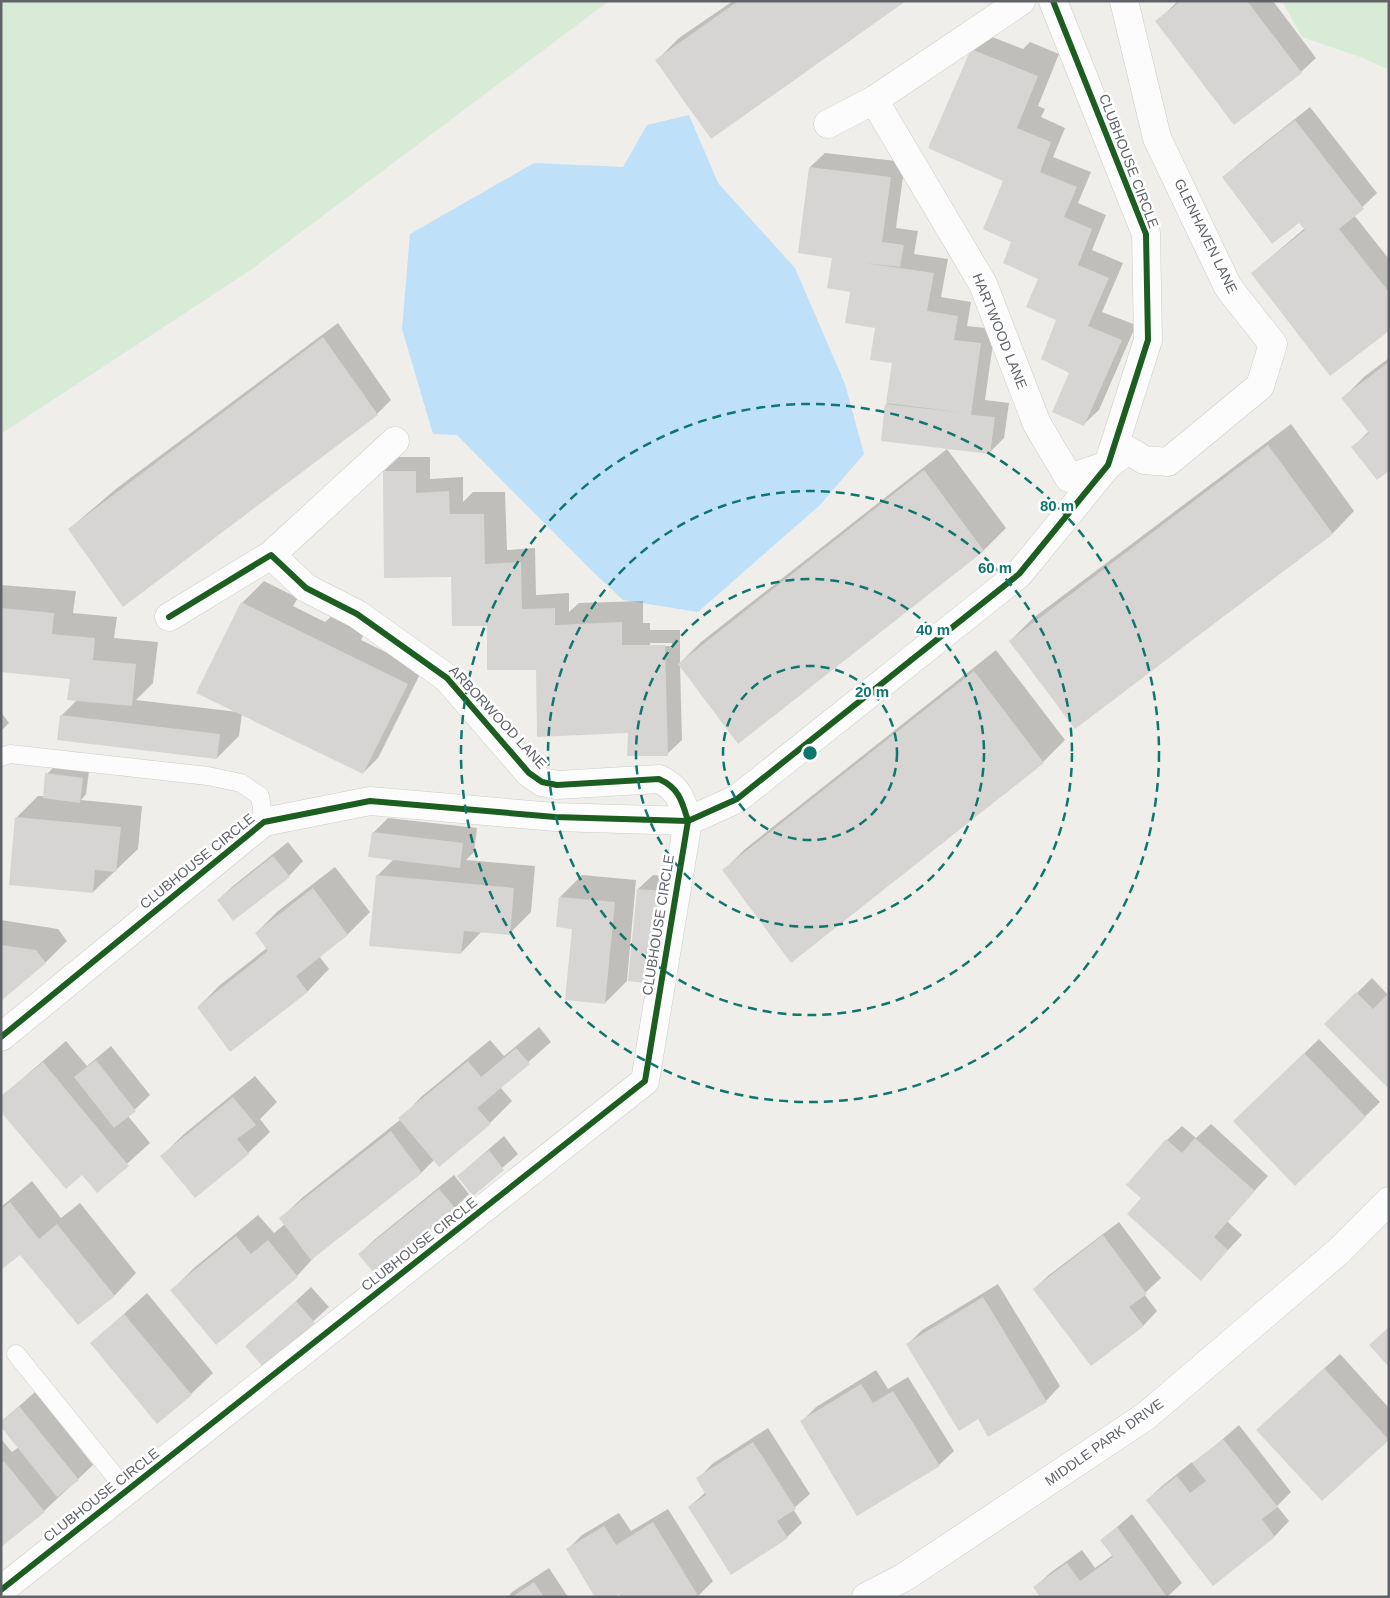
<svg xmlns="http://www.w3.org/2000/svg" width="1390" height="1598" viewBox="0 0 1390 1598" font-family="Helvetica,sans-serif">
	<style>
		.green { fill: #d8ebd6 }
		.water { fill: #bfe0f9 }
		.shadow { fill: #0003; fill-rule: evenodd }
		.building { fill: #d6d5d3 }
		.lines { fill: none; stroke-linecap: round; stroke-linejoin: round }
		.service-casing { stroke: #cbcccc; stroke-width: 19 }
		.minor-casing { stroke: #cbcccc; stroke-width: 29 }
		.service { stroke: #fdfcfc; stroke-width: 18 }
		.minor { stroke: #fdfcfc; stroke-width: 28 }
		.cycleway-casing { stroke: #fff; stroke-width: 9 }
		.cycleway { stroke: #1b5e20; stroke-width: 6 }
		.ring { fill: none; stroke: #0f766e; stroke-width: 2.5; stroke-dasharray: 9 6 }
		.labels { text-anchor: middle; dominant-baseline: central; stroke-width: 5; stroke-linejoin: round; paint-order: stroke }
		.street-label { font-size: 14px; fill: #5f6368; stroke: #fff }
		.centre { fill: #0f766e; stroke: #fff; stroke-width: 2.5 }
		.ring-label { font-size: 15px; text-anchor: middle; font-weight: bold; fill: #0f766e; stroke: #fff; stroke-width: 5; stroke-linejoin: round; paint-order: stroke }
	</style>
	<rect width="100%" height="100%" fill="#efeeea"/>
	<g class="green">
		<polygon points="1,1 609,1 252,269 1,434"/>
		<polygon points="1282,1 1389,1 1389,70 1363,58 1302,37"/>
	</g>
	<polygon class="water" points="689,115 718,183 795,268 845,384 864,454 820,505 698,612 623,600 589,568 457,435 433,434 402,329 410,234 534,163 623,167 647,125"/>
	<g class="shadow">
		<polygon points="733,1 903,1 657,60 679,38"/>
		<polygon points="1178,1 1273,1 1316,58 1301,72 1157,21"/>
		<polygon points="987,35 1023,49 1030,42 1059,54 1038,106 1045,109 1041,117 1065,128 1053,157 1091,172 1078,203 1106,215 1092,250 1123,263 1102,312 1136,325 1099,410 1084,424 1058,320 1039,279 1013,241 1007,175 972,49"/>
		<polygon points="1310,107 1377,193 1354,215 1389,259 1389,329 1252,273 1305,228 1299,221 1224,177 1239,163"/>
		<polygon points="825,153 905,162 896,228 918,231 914,254 948,259 941,297 971,302 967,326 995,329 985,400 1009,403 1004,438 989,453 882,440 893,362 876,327 852,291 834,256 810,167"/>
		<polygon points="338,323 391,400 377,414 69,529 117,488"/>
		<polygon points="1389,358 1389,470 1353,447 1369,431 1343,398 1365,376"/>
		<polygon points="1291,424 1354,511 1333,533 1075,727 1010,641 1032,619"/>
		<path d="M 947,449 L 1006,528 L 984,550 L 739,742 L 680,665 L 682,740 L 667,754 L 629,732 L 537,668 L 488,624 L 384,471 L 399,457 L 430,457 L 430,479 L 463,477 L 463,502 L 473,492 L 505,492 L 507,550 L 535,548 L 536,595 L 569,593 L 569,612 L 579,603 L 643,601 L 643,623 L 650,623 L 650,630 L 680,630 L 680,663 L 701,642 ZM 650,643 L 672,643 L 672,646 L 650,646 Z"/>
		<polygon points="264,581 298,598 293,606 325,622 333,615 365,631 361,640 422,670 378,758 363,773 242,713 239,736 217,758 61,716 77,700 71,678 1,671 1,585 76,591 73,613 117,617 114,638 158,642 153,683 136,700 238,712 242,603"/>
		<polygon points="996,650 1065,740 1043,762 723,871 745,849"/>
		<polygon points="1,712 9,723 1,731"/>
		<polygon points="54,767 89,771 86,794 81,800 142,806 138,849 93,892 16,818 38,796 44,796 47,774"/>
		<polygon points="388,818 477,828 474,852 466,860 535,866 531,912 509,934 482,931 461,953 377,876 394,859 373,833"/>
		<polygon points="288,842 303,861 289,876 218,900 233,886"/>
		<polygon points="335,867 370,912 348,934 319,956 329,969 308,991 231,1051 198,1007 220,985 267,948 256,933 278,911"/>
		<polygon points="582,875 636,880 627,981 605,1003 573,928 557,926 560,897"/>
		<polygon points="653,875 677,877 669,968 638,889"/>
		<polygon points="1,920 58,929 67,941 46,962 1,999"/>
		<polygon points="1372,978 1388,995 1389,1087 1326,1024"/>
		<polygon points="539,1027 551,1042 500,1087 512,1101 490,1123 439,1166 434,1160 422,1172 318,1253 297,1276 172,1290 194,1268 258,1215 274,1233 285,1224 281,1218 303,1197 400,1120 421,1097 490,1040 504,1056"/>
		<polygon points="1319,1039 1380,1102 1295,1184 1249,1107"/>
		<polygon points="66,1041 87,1066 111,1046 150,1095 128,1116 150,1143 97,1191 82,1174 1,1097"/>
		<polygon points="255,1076 277,1102 260,1119 270,1132 248,1153 162,1156 184,1134"/>
		<polygon points="1211,1124 1268,1176 1227,1221 1242,1235 1215,1264 1142,1198 1167,1140 1182,1126 1196,1138"/>
		<polygon points="504,1136 518,1154 473,1194 458,1176"/>
		<polygon points="454,1175 469,1194 455,1208 360,1254 374,1240"/>
		<polygon points="32,1181 61,1218 80,1203 136,1273 115,1295 78,1323 21,1253 1,1268 1,1207"/>
		<polygon points="1119,1222 1161,1278 1144,1294 1157,1311 1143,1326 1034,1289 1049,1275"/>
		<polygon points="998,1284 1060,1386 1046,1401 978,1418 907,1345 922,1330"/>
		<polygon points="311,1287 329,1307 264,1366 247,1346"/>
		<polygon points="147,1293 213,1373 191,1394 92,1343"/>
		<polygon points="1340,1354 1389,1408 1389,1438 1322,1499 1273,1415"/>
		<polygon points="876,1370 888,1389 908,1377 954,1451 939,1465 801,1422 816,1407"/>
		<polygon points="35,1392 93,1465 44,1511 1,1545 1,1439 12,1452 19,1447 1,1422"/>
		<polygon points="1239,1425 1291,1492 1277,1506 1289,1521 1275,1536 1214,1584 1147,1500 1162,1486 1192,1462 1194,1464"/>
		<polygon points="768,1428 810,1494 793,1509 802,1523 787,1537 689,1507 706,1492 698,1479 712,1464"/>
		<polygon points="668,1509 713,1581 698,1596 568,1549 582,1535 619,1513 631,1531"/>
		<polygon points="1132,1514 1182,1583 1167,1597 1042,1597 1035,1587 1050,1573 1082,1550 1095,1568 1113,1555 1102,1540"/>
		<polygon points="549,1568 568,1597 508,1597 512,1592"/>
	</g>
	<g class="building">
		<polygon points="738,1 906,1 711,139 655,60"/>
		<polygon points="1181,1 1247,1 1302,73 1234,125 1155,21"/>
		<polygon points="971,49 1038,76 1017,128 1051,142 1040,172 1077,187 1064,217 1092,229 1078,265 1109,278 1088,326 1122,340 1084,426 1052,412 1069,373 1041,359 1056,320 1026,307 1038,279 1003,263 1011,242 983,229 1003,181 928,148"/>
		<polygon points="1295,120 1364,209 1339,229 1389,292 1389,331 1330,376 1251,273 1305,230 1299,223 1272,244 1222,177"/>
		<polygon points="809,167 891,177 882,242 904,245 900,267 865,263 934,273 927,311 958,316 954,340 981,343 971,415 995,417 990,454 881,441 885,404 965,413 886,403 892,363 870,360 875,328 845,323 850,292 827,288 832,258 798,253"/>
		<polygon points="323,337 378,415 123,607 68,529"/>
		<polygon points="1389,362 1389,471 1377,480 1351,447 1369,433 1341,398"/>
		<polygon points="1268,445 1333,534 1075,729 1009,641"/>
		<polygon points="924,470 984,551 738,744 678,664"/>
		<polygon points="383,471 416,471 416,493 449,491 450,514 484,514 485,564 521,562 522,609 555,608 555,625 622,622 622,645 665,645 668,756 627,756 628,733 537,737 536,670 487,670 487,626 452,626 451,577 384,578"/>
		<polygon points="241,602 408,684 363,774 196,693"/>
		<polygon points="1,608 54,613 52,634 95,638 93,660 136,664 132,706 67,700 70,679 1,672"/>
		<polygon points="974,671 1044,763 791,963 722,870"/>
		<polygon points="60,715 220,734 217,759 57,740"/>
		<polygon points="45,773 83,778 80,803 43,798"/>
		<polygon points="15,817 121,827 116,872 95,870 93,893 9,885"/>
		<polygon points="372,832 463,843 460,868 368,857"/>
		<polygon points="273,856 290,877 233,921 217,900"/>
		<polygon points="376,875 514,888 510,935 464,931 461,954 369,946"/>
		<polygon points="313,888 348,935 296,976 308,992 230,1052 197,1007 268,951 255,933"/>
		<polygon points="637,889 663,891 655,984 628,981"/>
		<polygon points="559,897 615,902 605,1004 565,1000 572,929 556,927"/>
		<polygon points="1,945 36,950 46,963 1,1001"/>
		<polygon points="1356,992 1373,1009 1389,993 1389,1089 1324,1024"/>
		<polygon points="516,1048 530,1064 477,1108 491,1124 439,1167 398,1118 468,1061 481,1077"/>
		<polygon points="1304,1053 1366,1117 1295,1186 1233,1121"/>
		<polygon points="96,1060 136,1111 114,1128 74,1077"/>
		<polygon points="43,1062 129,1166 97,1193 82,1175 66,1189 1,1112 1,1096"/>
		<polygon points="233,1097 256,1125 237,1139 249,1154 195,1198 160,1156"/>
		<polygon points="391,1131 422,1173 311,1260 279,1218"/>
		<polygon points="1195,1138 1255,1191 1214,1237 1228,1250 1201,1281 1127,1214 1141,1198 1126,1185 1166,1139 1182,1153"/>
		<polygon points="489,1150 504,1170 473,1196 457,1176"/>
		<polygon points="439,1189 456,1209 375,1274 358,1254"/>
		<polygon points="10,1202 39,1239 57,1224 115,1296 78,1325 20,1255 1,1270 1,1209"/>
		<polygon points="1103,1235 1147,1294 1129,1307 1144,1326 1091,1366 1033,1289"/>
		<polygon points="236,1236 251,1254 268,1240 298,1277 216,1345 170,1290"/>
		<polygon points="983,1297 1047,1402 988,1437 978,1419 959,1431 906,1344"/>
		<polygon points="296,1301 315,1323 264,1368 245,1346"/>
		<polygon points="124,1314 192,1395 157,1424 90,1343"/>
		<polygon points="1389,1327 1389,1367 1369,1345"/>
		<polygon points="1324,1368 1389,1440 1322,1501 1256,1430"/>
		<polygon points="861,1384 873,1403 893,1391 940,1466 857,1516 800,1421"/>
		<polygon points="19,1406 79,1480 57,1497 1,1427 1,1421"/>
		<polygon points="1223,1439 1278,1507 1262,1519 1275,1537 1213,1586 1146,1500 1177,1476 1190,1493 1206,1481 1192,1463"/>
		<polygon points="753,1442 796,1509 777,1521 788,1538 731,1575 688,1507 706,1495 696,1478"/>
		<polygon points="4,1461 45,1512 1,1547 1,1464"/>
		<polygon points="653,1522 699,1597 621,1597 619,1594 614,1597 595,1597 566,1549 604,1526 616,1545"/>
		<polygon points="1117,1527 1167,1597 1040,1597 1033,1587 1067,1563 1080,1581 1113,1557 1100,1540"/>
		<polygon points="534,1582 544,1597 512,1597"/>
	</g>
	<g class="lines">
		<g class="service-casing">
			<g id="service">
				<polyline points="1,757 10,754 208,776 241,783 260,796 264,822"/>
				<polyline points="16,1354 127,1491"/>
			</g>
		</g>
		<g class="minor-casing">
			<g id="minor">
				<polyline points="874,100 983,284 1037,424 1069,478 1108,465 1128,450 1144,460 1168,462 1260,386 1273,344 1228,287 1157,138 1124,1"/>
				<polyline points="828,124 874,100 1021,1"/>
				<polyline points="271,555 395,441"/>
				<polyline points="1,1037 264,822 370,801 555,817 688,821 737,799 1019,574 1108,465 1148,340 1146,234 1053,1"/>
				<path d="M 1,1590 L 645,1081 L 688,821 C 682,801 679,788 659,779 L 557,785 L 542,782 L 529,773 L 447,678 L 357,614 L 306,588 L 271,555 L 169,617"/>
				<polyline points="866,1597 903,1578 1146,1416 1339,1251 1389,1201"/>
			</g>
		</g>
		<use href="#service" class="service"/>
		<use href="#minor" class="minor"/>
		<g class="cycleway-casing">
			<g id="cycleway">
				<polyline points="1,1037 264,822 370,801 555,817 688,821 737,799 1019,574 1108,465 1148,340 1146,234 1053,1"/>
				<path d="M 1,1590 L 645,1081 L 688,821 C 682,801 679,788 659,779 L 557,785 L 542,782 L 529,773 L 447,678 L 357,614 L 306,588 L 271,555 L 169,617"/>
			</g>
		</g>
		<use href="#cycleway" class="cycleway"/>
	</g>
	<g class="ring">
		<circle cx="810" cy="753" r="87"/>
		<circle cx="810" cy="753" r="174"/>
		<circle cx="810" cy="753" r="262"/>
		<circle cx="810" cy="753" r="349"/>
	</g>
	<g class="labels">
		<g class="street-label">
			<text transform="translate(1129 161) rotate(69)">CLUBHOUSE CIRCLE</text>
			<text transform="translate(1206 236) rotate(64)">GLENHAVEN LANE</text>
			<text transform="translate(1000 331) rotate(68)">HARTWOOD LANE</text>
			<text transform="translate(498 717) rotate(47)">ARBORWOOD LANE</text>
			<text transform="translate(197 861) rotate(-39)">CLUBHOUSE CIRCLE</text>
			<text transform="translate(658 925) rotate(-81)">CLUBHOUSE CIRCLE</text>
			<text transform="translate(419 1244) rotate(-38)">CLUBHOUSE CIRCLE</text>
			<text transform="translate(1104 1442) rotate(-35)">MIDDLE PARK DRIVE</text>
			<text transform="translate(101 1495) rotate(-38)">CLUBHOUSE CIRCLE</text>
		</g>
	</g>
	<circle cx="810" cy="753" r="8" class="centre"/>
	<g class="ring-label">
		<text x="1057" y="511">80 m</text>
		<text x="995" y="573">60 m</text>
		<text x="933" y="635">40 m</text>
		<text x="872" y="697">20 m</text>
	</g>
	<rect width="1390" height="1598" fill="none" stroke="#5f6368" stroke-width="5"/>
</svg>
